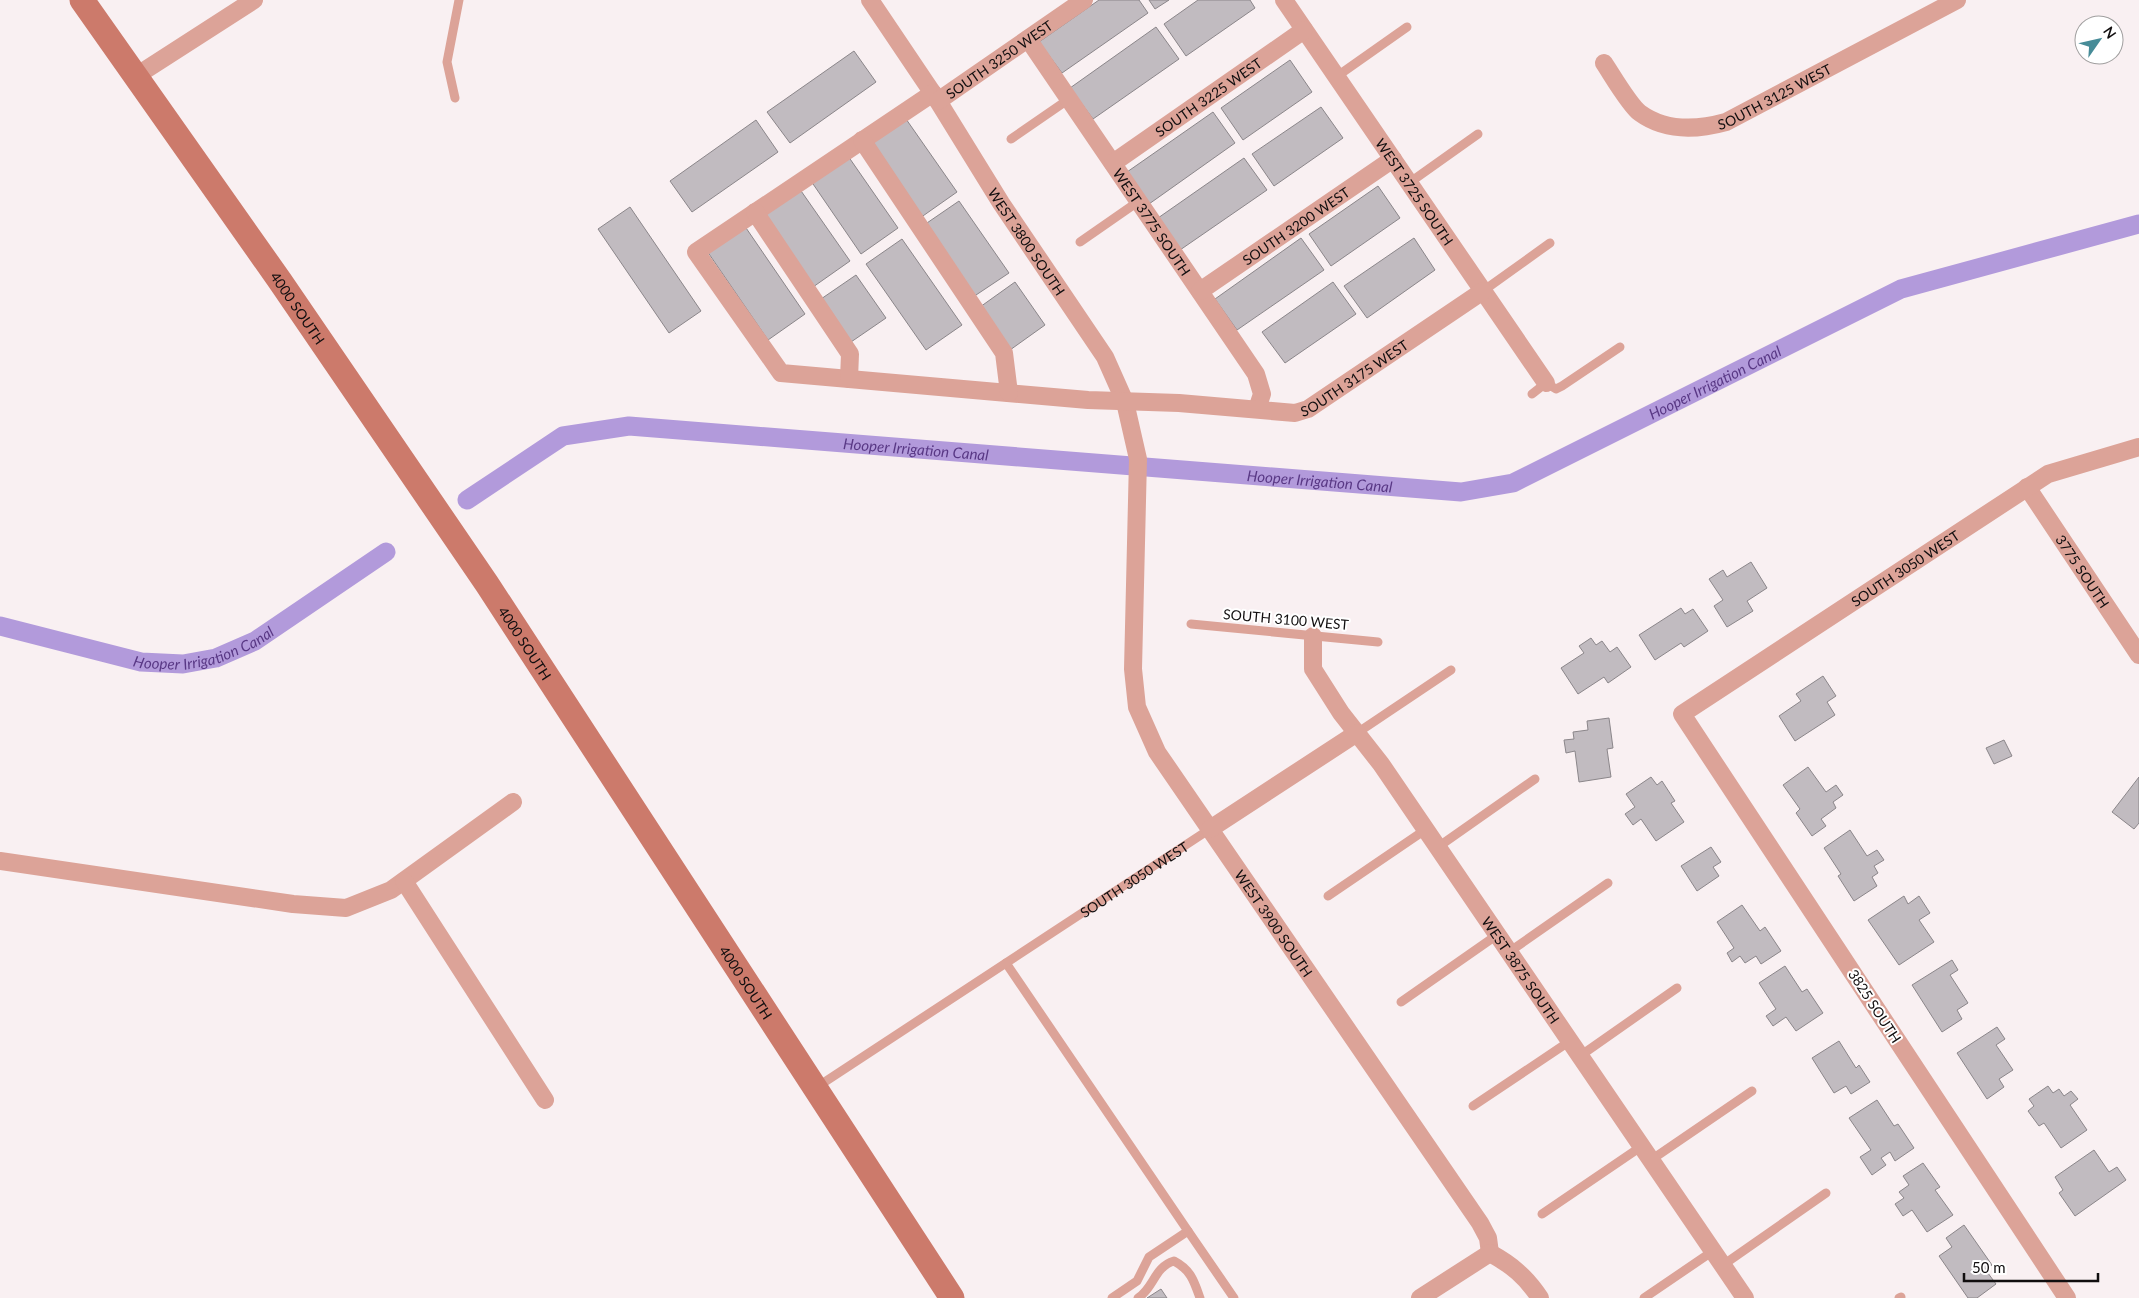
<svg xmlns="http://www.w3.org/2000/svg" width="2139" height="1298" viewBox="0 0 2139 1298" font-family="Lato,sans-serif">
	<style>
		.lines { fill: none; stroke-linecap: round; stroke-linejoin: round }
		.canal { stroke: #b29adb; stroke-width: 19 }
		.building { fill: #c1bbc0; stroke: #8b868a }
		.lane { stroke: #dca398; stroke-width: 9 }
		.street { stroke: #dca398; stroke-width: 18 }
		.secondary { stroke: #cc7a6b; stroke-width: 25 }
		.labels { text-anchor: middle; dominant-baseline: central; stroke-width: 4; stroke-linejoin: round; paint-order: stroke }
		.street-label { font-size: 14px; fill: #110e0f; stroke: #fff }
		.water-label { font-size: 15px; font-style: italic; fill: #593885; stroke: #fff }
	</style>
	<rect width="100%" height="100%" fill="#f9f0f2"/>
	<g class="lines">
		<g class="canal">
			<path id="s1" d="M 467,500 L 563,436 L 629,426 L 1461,492 L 1513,483 L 1901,289 L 2139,224"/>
			<path id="s2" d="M 0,626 L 141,662 L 183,664 L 216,658 L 255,641 L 386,552"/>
		</g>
	</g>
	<g class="building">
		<polygon points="1099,0 1139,0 1148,13 1062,73 1039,42"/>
		<polygon points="1149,0 1169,0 1155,9"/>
		<polygon points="1198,0 1250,0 1255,8 1186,56 1164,24"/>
		<polygon points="1156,27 1179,59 1093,119 1070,88"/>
		<polygon points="854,51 876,82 790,143 767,112"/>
		<polygon points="1290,60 1312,92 1243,140 1221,108"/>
		<polygon points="1321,107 1343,138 1274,186 1252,154"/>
		<polygon points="1213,112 1235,143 1149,204 1127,172"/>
		<polygon points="906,119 957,192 920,218 869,145"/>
		<polygon points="756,120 778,152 692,212 670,181"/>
		<polygon points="848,156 898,228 861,254 811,181"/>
		<polygon points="1244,158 1267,190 1180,250 1158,218"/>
		<polygon points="1378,186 1400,218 1331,266 1309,234"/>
		<polygon points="799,188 850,261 813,287 762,214"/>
		<polygon points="959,201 1009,273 973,297 924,225"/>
		<polygon points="630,207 701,311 669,333 598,229"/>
		<polygon points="744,225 805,314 768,340 707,251"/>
		<polygon points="1301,238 1324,270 1237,330 1215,299"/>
		<polygon points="1414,238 1435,270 1367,318 1344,286"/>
		<polygon points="902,239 962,325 926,350 866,264"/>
		<polygon points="856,275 886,318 851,342 821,299"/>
		<polygon points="1015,282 1045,325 1010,350 980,307"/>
		<polygon points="1333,282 1356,314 1285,363 1262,332"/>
		<polygon points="1751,562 1767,588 1747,601 1753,611 1727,627 1714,606 1723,600 1709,579 1723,570 1727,577"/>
		<polygon points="1681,608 1685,614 1693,609 1708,631 1684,647 1681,643 1655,660 1639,635"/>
		<polygon points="1591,638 1596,645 1602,641 1610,652 1617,647 1631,667 1608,683 1604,677 1578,694 1561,668 1584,653 1579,646"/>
		<polygon points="1823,676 1836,696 1827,702 1835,715 1795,741 1779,716 1801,701 1796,694"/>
		<polygon points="1609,718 1613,748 1607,749 1611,777 1579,782 1575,751 1566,753 1564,740 1574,739 1573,732 1588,730 1587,721"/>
		<polygon points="2004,740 2012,756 1994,764 1986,748"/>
		<polygon points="1808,767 1826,792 1836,785 1843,795 1833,802 1836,808 1821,819 1826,826 1812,836 1796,813 1800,809 1783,785"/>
		<polygon points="1651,777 1657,785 1662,781 1675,801 1671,803 1684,822 1656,841 1641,819 1633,825 1625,814 1635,807 1626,794"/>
		<polygon points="2139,777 2139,823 2134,829 2112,812"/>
		<polygon points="1850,830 1867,856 1877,850 1884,860 1874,866 1878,873 1872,877 1877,886 1854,901 1838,876 1841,874 1824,848"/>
		<polygon points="1711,847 1721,862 1713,867 1719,876 1697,891 1681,866"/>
		<polygon points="1904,896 1908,904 1919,896 1930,913 1919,920 1934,942 1899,965 1868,920"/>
		<polygon points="1742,905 1760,931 1765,927 1781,951 1761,964 1756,956 1745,963 1740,956 1732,962 1727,953 1734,948 1717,922"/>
		<polygon points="1952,960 1958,970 1950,975 1968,1003 1957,1010 1962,1019 1942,1032 1912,985"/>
		<polygon points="1785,966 1802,992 1807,989 1823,1013 1796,1031 1786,1017 1773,1026 1766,1016 1776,1009 1759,983"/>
		<polygon points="1997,1027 2005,1039 1996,1045 2013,1070 1999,1079 2004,1087 1987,1099 1957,1053"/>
		<polygon points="1839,1041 1856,1068 1859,1065 1870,1082 1851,1094 1846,1086 1834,1093 1812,1058"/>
		<polygon points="2048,1086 2053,1093 2059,1089 2064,1096 2071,1091 2078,1099 2070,1105 2087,1130 2061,1148 2044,1123 2039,1126 2028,1111 2034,1106 2029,1099"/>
		<polygon points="1877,1100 1894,1126 1898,1124 1914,1148 1895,1161 1890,1152 1881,1158 1886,1165 1872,1175 1860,1157 1871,1150 1849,1118"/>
		<polygon points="2094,1150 2109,1172 2117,1167 2126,1180 2075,1216 2059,1193 2063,1190 2055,1177"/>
		<polygon points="1923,1163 1940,1187 1935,1190 1953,1215 1927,1232 1912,1210 1903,1216 1895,1204 1904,1198 1899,1192 1909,1185 1903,1176"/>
		<polygon points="1964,1225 1992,1265 1985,1269 1996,1284 1977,1298 1968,1298 1939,1256 1952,1247 1946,1238"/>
		<polygon points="1161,1289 1167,1298 1147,1298"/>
	</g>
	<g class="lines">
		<g class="lane">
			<polyline points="1336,77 1407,27"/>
			<polyline points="455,98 447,62 459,0"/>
			<polyline points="1011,139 1069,99"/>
			<polyline points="1409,183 1478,134"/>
			<polyline points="1080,242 1139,201"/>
			<polyline points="1483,291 1550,243"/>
			<polyline points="1532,394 1546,383 1556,389 1562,386 1620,347"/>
			<polyline points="1191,624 1378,642"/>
			<polyline points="1357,733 1451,670"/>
			<polyline points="1438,847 1535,779"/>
			<polyline points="1328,896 1425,830"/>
			<polyline points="1509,952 1608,883"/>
			<polyline points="1006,963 1188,1231"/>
			<polyline points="1401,1002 1497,935"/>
			<polyline points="1580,1056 1677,988"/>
			<path id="s3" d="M 817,1087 L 1210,829"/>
			<polyline points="1473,1106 1570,1041"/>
			<polyline points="1651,1160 1752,1091"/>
			<polyline points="1542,1214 1642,1146"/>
			<polyline points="1723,1265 1826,1193"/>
			<polyline points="1112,1298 1137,1281 1149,1257 1188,1231 1234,1298"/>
			<path d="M 1138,1298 C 1154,1288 1154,1267 1174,1261 C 1191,1270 1194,1281 1200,1298"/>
			<polyline points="1644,1298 1713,1251"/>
			<polyline points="1899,1298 1901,1297"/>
		</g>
		<g class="street">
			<path id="s4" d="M 870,0 L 938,101 L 1001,203 L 1105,357 L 1125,402 L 1138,459 L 1133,669 L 1137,707 L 1157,752 L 1480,1223 L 1488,1238 L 1490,1253"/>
			<path id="s5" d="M 1284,0 L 1546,383"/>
			<path id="s6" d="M 1028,39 L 1256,374 L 1262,394 L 1257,409"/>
			<path id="s7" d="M 1604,63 C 1612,75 1630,106 1640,113 C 1666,132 1697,130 1726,122 L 1957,0"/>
			<polyline points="136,76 254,0"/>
			<path id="s8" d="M 933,93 L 696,252 L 781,373 L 1088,400 L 1179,403 L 1295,413 L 1308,409 L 1483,291"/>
			<path id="s9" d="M 938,101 L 1084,0"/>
			<polyline points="862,140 1004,353 1009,393"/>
			<path id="s10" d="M 1113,163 L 1304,30"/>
			<polyline points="755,212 850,354 849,379"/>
			<path id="s11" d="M 1200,291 L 1393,159"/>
			<path id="s12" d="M 2027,487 L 2139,655"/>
			<path id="s13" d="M 1313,636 L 1313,669 L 1341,713 L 1381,764 L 1745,1298"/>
			<polyline points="1210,829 1357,733"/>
			<polyline points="0,861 293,904 346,908 391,890 513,802"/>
			<polyline points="404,881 545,1100"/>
			<path d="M 1490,1253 C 1512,1265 1526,1277 1540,1298"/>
			<polyline points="1420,1298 1490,1253"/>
			<path id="s14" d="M 2067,1298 L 1682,714 L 2048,474 L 2139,447"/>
		</g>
		<path class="secondary" id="s15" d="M 82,0 L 280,281 L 487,584 L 952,1298"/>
	</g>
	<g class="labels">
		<g class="street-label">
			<text stroke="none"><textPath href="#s9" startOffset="74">SOUTH 3250 WEST</textPath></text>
			<text stroke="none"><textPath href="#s7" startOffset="206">SOUTH 3125 WEST</textPath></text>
			<text stroke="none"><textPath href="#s10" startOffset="116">SOUTH 3225 WEST</textPath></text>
			<text stroke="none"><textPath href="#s5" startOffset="232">WEST 3725 SOUTH</textPath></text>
			<text stroke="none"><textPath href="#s6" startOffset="221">WEST 3775 SOUTH</textPath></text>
			<text stroke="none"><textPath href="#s11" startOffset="116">SOUTH 3200 WEST</textPath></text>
			<text stroke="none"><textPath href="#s4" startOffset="288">WEST 3800 SOUTH</textPath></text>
			<text stroke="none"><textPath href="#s15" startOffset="376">4000 SOUTH</textPath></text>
			<text stroke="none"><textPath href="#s8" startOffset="1018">SOUTH 3175 WEST</textPath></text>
			<text stroke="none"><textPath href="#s14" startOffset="966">SOUTH 3050 WEST</textPath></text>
			<text stroke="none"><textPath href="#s12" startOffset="101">3775 SOUTH</textPath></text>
			<text transform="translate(1286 619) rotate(5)">SOUTH 3100 WEST</text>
			<text stroke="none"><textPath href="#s15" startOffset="781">4000 SOUTH</textPath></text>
			<text stroke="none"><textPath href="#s3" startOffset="379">SOUTH 3050 WEST</textPath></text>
			<text stroke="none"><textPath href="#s4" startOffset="1040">WEST 3900 SOUTH</textPath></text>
			<text stroke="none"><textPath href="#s13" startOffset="399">WEST 3875 SOUTH</textPath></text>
			<text stroke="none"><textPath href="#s15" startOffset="1186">4000 SOUTH</textPath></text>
			<text transform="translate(1875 1006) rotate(57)">3825 SOUTH</text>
		</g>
		<g class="water-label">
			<text stroke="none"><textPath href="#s1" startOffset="1295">Hooper Irrigation Canal</textPath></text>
			<text stroke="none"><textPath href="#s1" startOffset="470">Hooper Irrigation Canal</textPath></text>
			<text stroke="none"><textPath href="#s1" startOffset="875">Hooper Irrigation Canal</textPath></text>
			<text stroke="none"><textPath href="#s2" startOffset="211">Hooper Irrigation Canal</textPath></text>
		</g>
	</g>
	<g transform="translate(2099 40) rotate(56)"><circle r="24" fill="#ffffff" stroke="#a09f9f"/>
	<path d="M0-4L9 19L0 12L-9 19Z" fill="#478c98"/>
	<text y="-8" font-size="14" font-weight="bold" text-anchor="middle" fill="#110e0f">N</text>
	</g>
	<path d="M1964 1273v8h134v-8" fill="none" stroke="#110e0f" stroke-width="2.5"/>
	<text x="1972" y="1273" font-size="15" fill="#110e0f" stroke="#ffffff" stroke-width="4" paint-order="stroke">50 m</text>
</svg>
